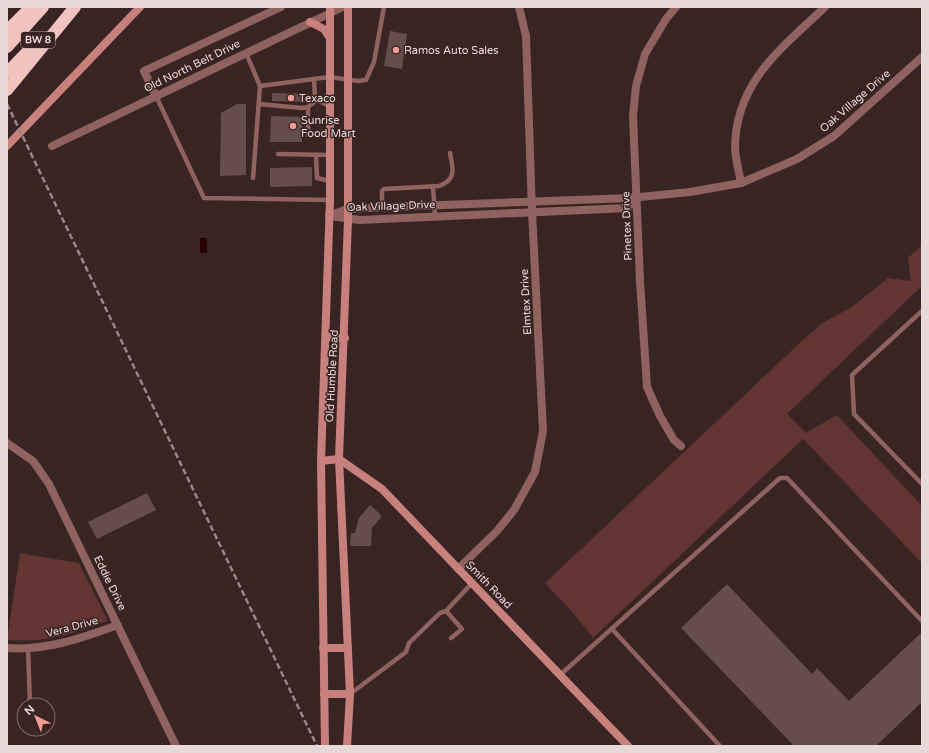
<svg xmlns="http://www.w3.org/2000/svg" width="929" height="753" viewBox="0 0 929 753" font-family="'Varela Round',sans-serif">
	<style>
		.green { fill: #623533 }
		.water { fill: #2a0003 }
		.building { fill: #644d4b }
		.lines { fill: none; stroke-linecap: round; stroke-linejoin: round }
		.lane { stroke: #8f625f; stroke-width: 4.5 }
		.street { stroke: #8f625f; stroke-width: 8 }
		.secondary { stroke: #c8807c; stroke-width: 8 }
		.highway { stroke: #f2c4c0; stroke-width: 12 }
		.rail { stroke: #988786; stroke-width: 2.5; stroke-dasharray: 6 3; stroke-linecap: butt }
		.poi-dot { fill: #f59b97; stroke: #382422; stroke-width: 1.5 }
		.labels { text-anchor: middle; dominant-baseline: central; stroke-width: 3; stroke-linejoin: round; paint-order: stroke }
		.shield { fill: #382422; stroke: #b2a3a1; stroke-width: 1 }
		.shield-label { font-size: 10px; font-weight: bold; fill: #e7d9d8 }
		.poi-label { font-size: 11px; fill: #e7d9d8; stroke: #382422; text-anchor: start }
		.street-label { font-size: 11px; fill: #e7d9d8; stroke: #382422 }
	</style>
	<rect width="100%" height="100%" fill="#382422"/>
	<g class="green">
		<polygon points="922,245 922,286 787,414 806,433 837,415 922,506 922,563 803,439 593,638 575,615 545,583 804,339 824,322 852,307 888,278 911,281 908,258"/>
		<path d="M 20,553 L 79,563 L 108,621 C 70,634 48,643 7,640 Z"/>
	</g>
	<rect class="water" x="200" y="238" width="7" height="15"/>
	<g class="building">
		<polygon points="390,31 407,34 402,69 384,66"/>
		<polygon points="272,93 309,94 309,102 272,101"/>
		<polygon points="237,104 246,104 246,175 220,176 221,113"/>
		<polygon points="271,116 302,117 302,142 270,142"/>
		<polygon points="312,167 312,186 270,187 270,168"/>
		<polygon points="147,493 156,510 97,539 88,522"/>
		<polygon points="370,505 382,516 372,528 371,546 350,546 351,533 355,533 359,518"/>
		<polygon points="727,584 812,674 817,668 849,701 922,632 922,702 876,746 794,746 681,628"/>
	</g>
	<g class="lines">
		<g class="lane">
			<polyline points="246,53 260,86 253,178"/>
			<polyline points="314,79 315,99 329,106"/>
			<polyline points="260,86 329,77 358,81 366,80 374,62 384,7"/>
			<polyline points="156,96 204,198 330,200"/>
			<polyline points="259,104 302,108 308,107 317,100"/>
			<polyline points="308,135 308,107"/>
			<polyline points="278,154 330,155"/>
			<polyline points="316,155 317,178 330,181"/>
			<polyline points="433,186 435,216"/>
			<path d="M 382,207 L 382,191 L 384,189 L 439,186 C 457,179 453,169 450,153"/>
			<polyline points="922,311 852,375 854,414 922,484"/>
			<polyline points="446,611 462,629 451,638"/>
			<polyline points="612,629 720,746"/>
			<polyline points="28,648 30,705"/>
			<polyline points="560,675 780,478 787,478 922,621"/>
			<polyline points="350,694 406,652 409,643 440,613 446,611 472,583"/>
		</g>
		<g class="street">
			<polyline points="676,7 666,19 645,54 636,86 633,116 640,281 647,387 660,416 674,440 681,446"/>
			<polyline points="156,96 144,71 281,7"/>
			<polyline points="52,146 343,7"/>
			<path d="M 741,183 C 739,171 735,158 735,147 C 736,81 782,48 825,7"/>
			<polyline points="329,216 347,209 364,208 630,198 690,192 741,183 797,159 834,136 922,57"/>
			<polyline points="330,216 360,220 628,208 636,196"/>
			<polyline points="7,443 33,461 49,484 176,746"/>
			<polyline points="458,569 497,531 514,510 535,472 543,431 532,211 526,36 519,7"/>
			<path d="M 7,648 C 46,651 82,638 118,625"/>
		</g>
		<g class="secondary">
			<polyline points="310,22 324,29 330,38"/>
			<polyline points="7,146 140,7"/>
			<polyline points="326,337 345,338"/>
			<polyline points="321,461 339,459 382,489 628,746"/>
			<polyline points="323,648 348,648"/>
			<polyline points="324,694 350,694"/>
			<polyline points="325,746 321,461 330,200 330,7"/>
			<polyline points="347,746 350,694 339,459 348,220 348,7"/>
		</g>
		<g class="highway">
			<polyline points="7,31 31,7"/>
			<polyline points="7,47 43,7"/>
			<polyline points="7,73 33,46"/>
			<polyline points="7,90 75,7"/>
		</g>
		<polyline class="rail" points="7,104 317,746"/>
	</g>
	<g class="poi-dot">
		<circle cx="396" cy="50" r="4"/>
		<circle cx="291" cy="98" r="4"/>
		<circle cx="293" cy="126" r="4"/>
	</g>
	<g class="labels">
		<rect class="shield" x="21" y="32" width="34" height="16" rx="3"/>
		<g class="shield-label">
			<text x="38" y="40">BW 8</text>
		</g>
		<g class="poi-label">
			<text x="404" y="50">Ramos Auto Sales</text>
			<text x="299" y="98">Texaco</text>
			<text x="301" y="120">Sunrise<tspan x="301" dy="13">Food Mart</tspan></text>
		</g>
		<g class="street-label">
			<text transform="translate(192 66) rotate(-26)">Old North Belt Drive</text>
			<text transform="translate(855 101) rotate(-41)">Oak Village Drive</text>
			<text transform="translate(391 206) rotate(-2)">Oak Village Drive</text>
			<text transform="translate(627 226) rotate(-92)">Pinetex Drive</text>
			<text transform="translate(526 302) rotate(-93)">Elmtex Drive</text>
			<text transform="translate(332 376) rotate(-87)">Old Humble Road</text>
			<text transform="translate(110 583) rotate(64)">Eddie Drive</text>
			<text transform="translate(489 585) rotate(46)">Smith Road</text>
			<text transform="translate(72 627) rotate(-15)">Vera Drive</text>
		</g>
	</g>
	<rect width="929" height="753" fill="none" stroke="#e7d9d8" stroke-width="16"/>
	<g transform="translate(36 717) rotate(317)"><circle r="19" fill="#382422" stroke="#7e6c6b"/>
	<path d="M0-3L7 15L0 10L-7 15Z" fill="#f59b97"/>
	<text y="-6" font-size="11" font-weight="bold" text-anchor="middle" fill="#e7d9d8">N</text>
	</g>
</svg>
